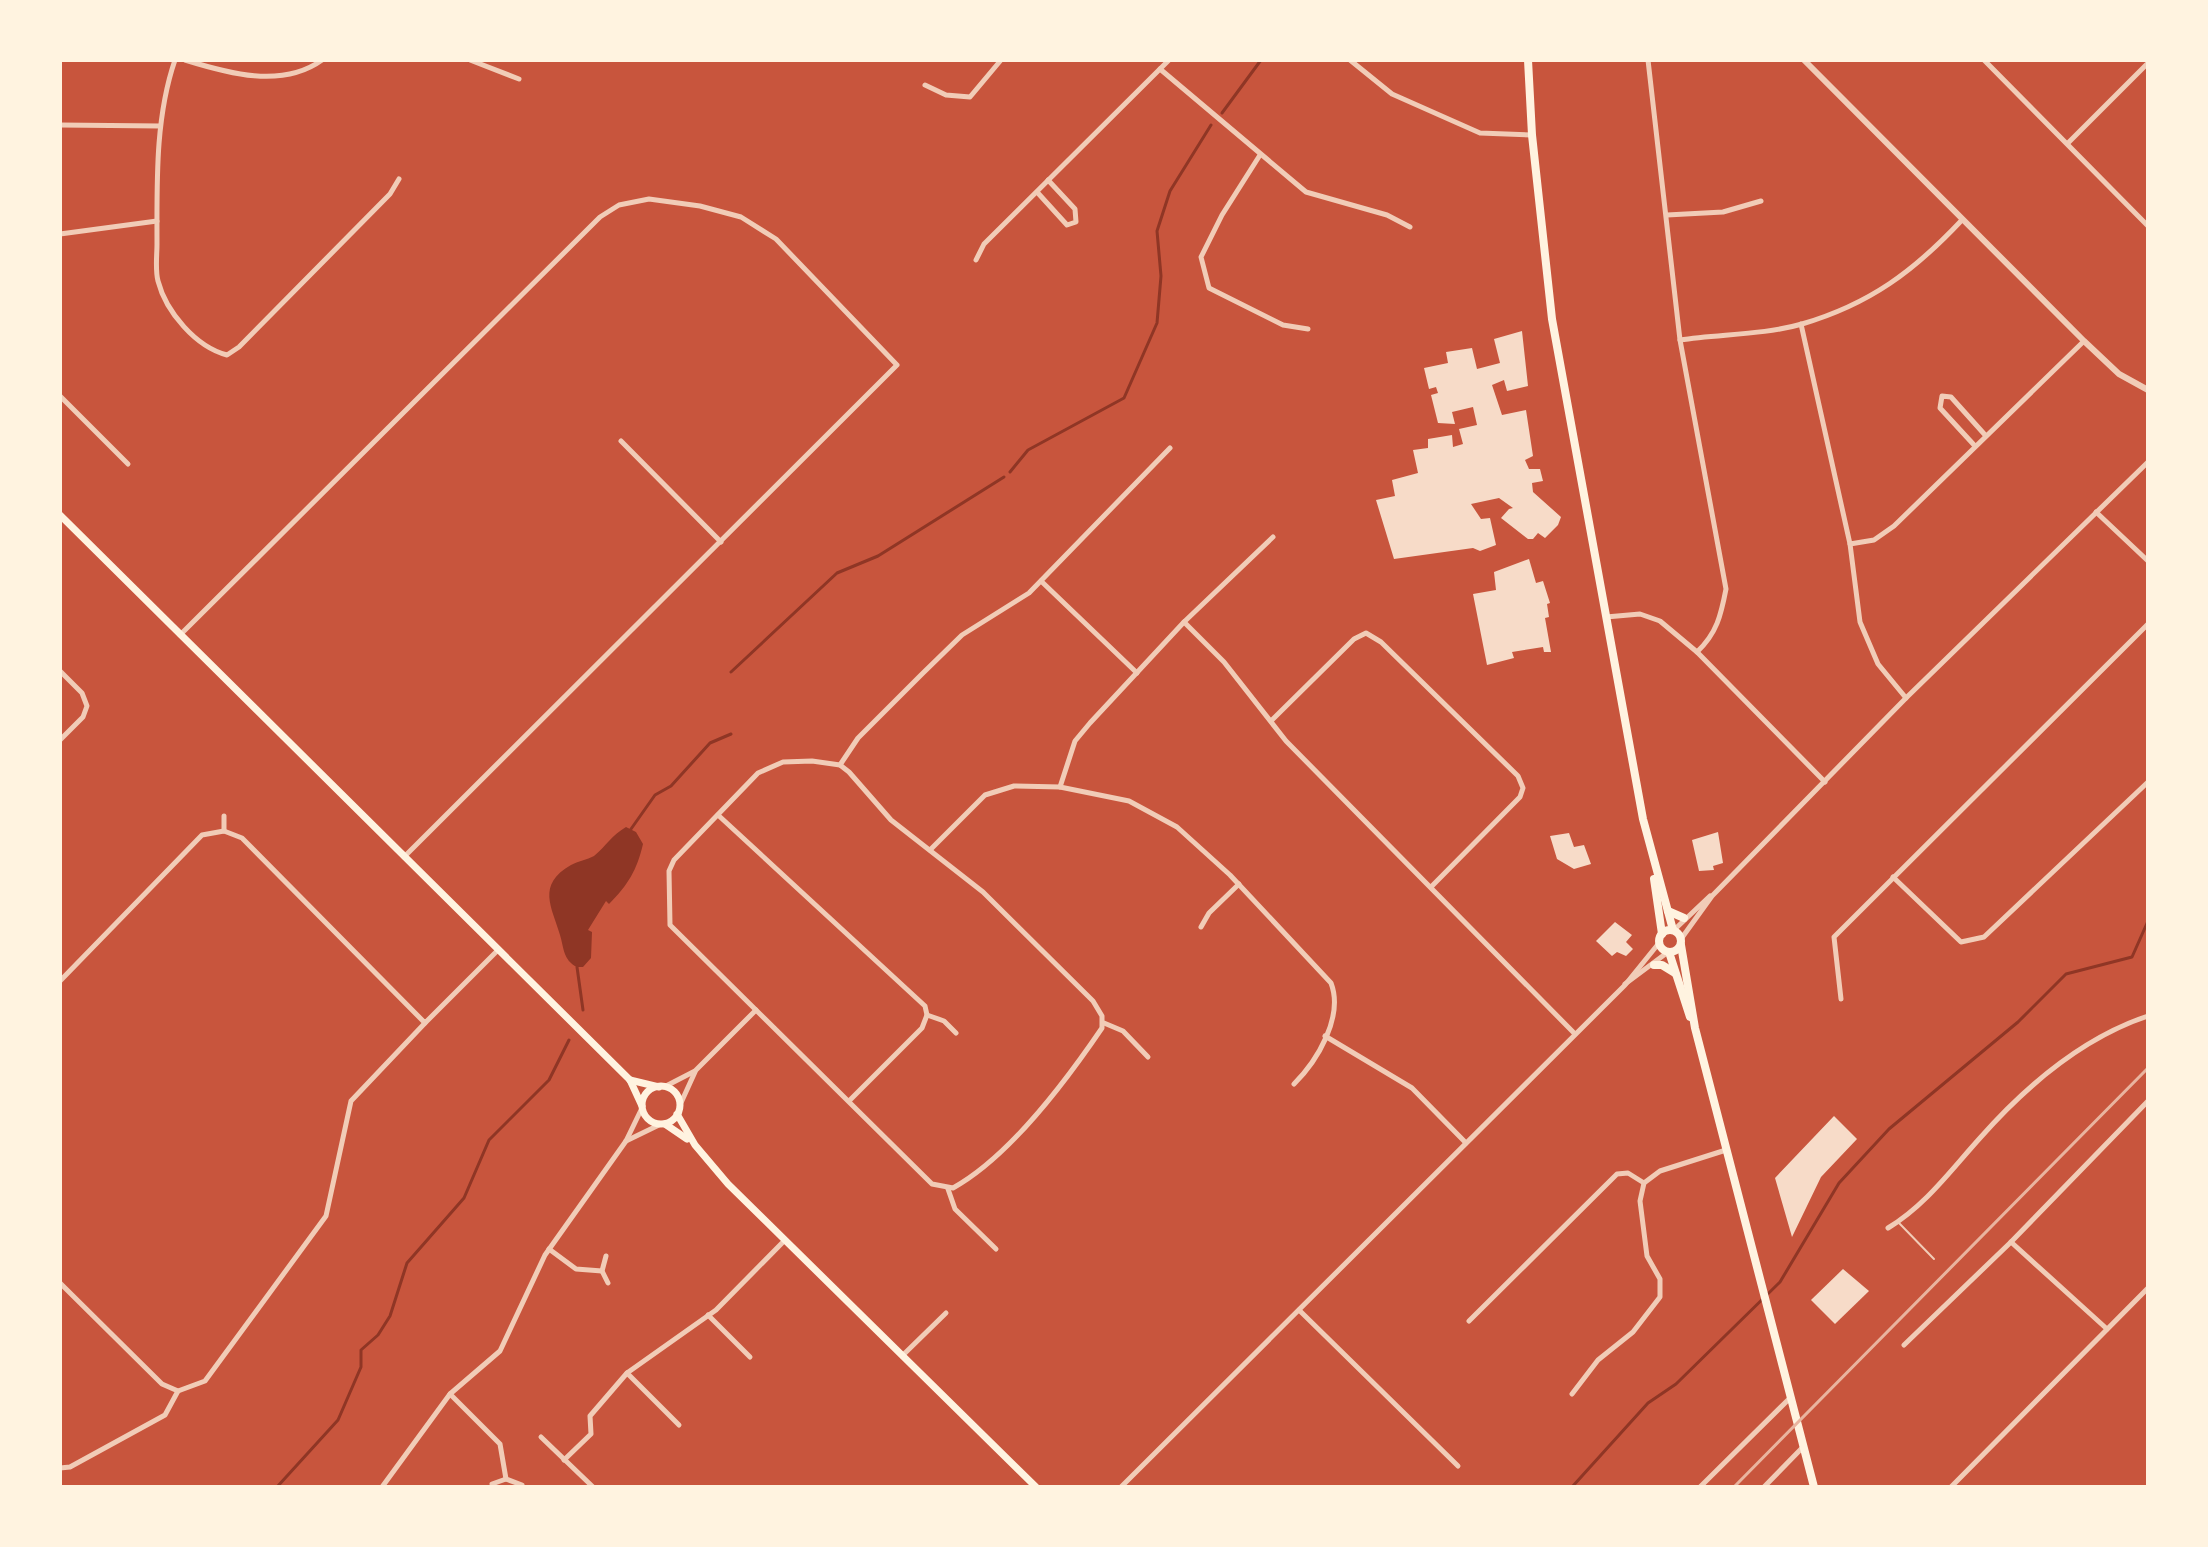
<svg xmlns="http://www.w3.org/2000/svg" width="2208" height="1547" viewBox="0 0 2208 1547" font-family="Jost,sans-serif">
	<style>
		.water { fill: #8f3625 }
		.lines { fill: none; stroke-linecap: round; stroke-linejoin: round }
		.stream { stroke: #8f3625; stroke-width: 3 }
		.building { fill: #f7dbc8 }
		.service { stroke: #f1ccb7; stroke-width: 2 }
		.minor { stroke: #f1ccb7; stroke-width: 5 }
		.tertiary { stroke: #f1ccb7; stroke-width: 6 }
		.secondary { stroke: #fff3e0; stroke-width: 7 }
		.primary { stroke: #fff3e0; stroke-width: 8 }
		.rail { stroke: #e9b49f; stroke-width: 3 }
	</style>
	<rect width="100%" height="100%" fill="#c8553d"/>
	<path class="water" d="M 626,827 L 636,832 L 643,844 C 637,870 628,885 609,904 L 606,901 L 588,930 L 592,932 L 591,958 L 583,967 L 577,967 C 563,960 564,948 560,935 C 552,907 536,885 571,865 C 578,861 587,860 594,856 C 606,846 612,835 626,827 Z"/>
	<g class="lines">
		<g class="stream">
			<polyline points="1222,113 1261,60"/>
			<polyline points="1010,472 1028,450 1124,398 1157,323 1161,276 1157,231 1170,191 1211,125"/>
			<polyline points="731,672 837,573 878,556 1004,477"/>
			<polyline points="631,829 655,795 671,786 710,743 731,734"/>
			<polyline points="577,967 583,1010"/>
			<polyline points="277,1487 338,1420 361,1367 361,1350 378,1335 390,1316 407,1263 464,1198 489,1140 549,1080 569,1040"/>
			<polyline points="1572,1487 1648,1403 1676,1384 1780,1282 1839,1183 1889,1129 2018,1022 2066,974 2132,957 2148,921"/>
		</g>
	</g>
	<g class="building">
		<polygon points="1522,331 1528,386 1507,391 1504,380 1492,385 1502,415 1526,410 1533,456 1525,460 1529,469 1540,469 1543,481 1532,483 1533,492 1561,517 1558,525 1545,538 1538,533 1533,539 1528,539 1501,518 1509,509 1513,508 1499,498 1471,504 1481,519 1490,518 1496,545 1480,551 1473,548 1394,559 1376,500 1395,496 1392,480 1418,473 1413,450 1428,448 1428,439 1452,435 1453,447 1463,444 1459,429 1477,425 1473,407 1452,412 1455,424 1438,423 1431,395 1438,393 1436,387 1429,389 1424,368 1448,363 1446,352 1472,348 1477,369 1500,363 1494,339"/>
		<polygon points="1529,559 1536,583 1543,581 1550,603 1547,604 1549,617 1545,618 1551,652 1544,652 1543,647 1512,652 1514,658 1487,665 1473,594 1496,590 1494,572"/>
		<polygon points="1718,832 1723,863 1713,866 1714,870 1699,871 1692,840"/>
		<polygon points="1569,833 1574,847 1584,845 1591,864 1574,869 1557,859 1550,836"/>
		<polygon points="1615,922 1632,935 1626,942 1633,949 1626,956 1617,952 1612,956 1596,941"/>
		<polygon points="1834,1116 1857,1139 1821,1177 1792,1237 1775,1178"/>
		<polygon points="1843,1269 1869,1291 1835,1324 1811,1300"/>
	</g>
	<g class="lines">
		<polyline class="service" points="1899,1223 1934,1259"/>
		<g class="minor">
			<path d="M 175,60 C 155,118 157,183 157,244 C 157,255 155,270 158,281 C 166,312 196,347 227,355 L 239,347 L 390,194 L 399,179"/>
			<path d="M 185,60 C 227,73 282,89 322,60"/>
			<polyline points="470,60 519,79"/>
			<polyline points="1350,60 1392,94 1480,133 1532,135"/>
			<path d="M 1648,60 L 1680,340 L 1726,589 C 1721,615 1717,633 1697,652"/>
			<polyline points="1984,60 2148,226"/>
			<polyline points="1160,69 1306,192 1387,215 1410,227"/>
			<polyline points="925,85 946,95 970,97 1001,60"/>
			<polyline points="60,125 160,126"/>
			<polyline points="2068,143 2148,63"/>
			<polyline points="1260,155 1222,215 1201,257 1209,288 1283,325 1308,329"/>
			<polyline points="1037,192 1067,225 1076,222 1075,209 1048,180"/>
			<polyline points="1667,215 1723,212 1761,201"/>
			<polyline points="60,234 157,221"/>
			<polyline points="976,260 984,244 1169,60"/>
			<polyline points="1801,324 1850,544 1860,622 1878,664 1906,698"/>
			<path d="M 1680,340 C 1719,334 1764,335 1802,324 C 1870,304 1914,271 1961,221"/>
			<polyline points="60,396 128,464"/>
			<polyline points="621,441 721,542"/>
			<polyline points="1975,446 1940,408 1942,396 1951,397 1986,436"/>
			<polyline points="2096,512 2148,561"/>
			<polyline points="1850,544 1874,540 1894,526 2084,341"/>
			<polyline points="1041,581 1137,673"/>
			<polyline points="1606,617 1640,614 1660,621 1697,652 1825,782"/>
			<polyline points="1184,622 1224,662 1286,741 1575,1034"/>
			<polyline points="180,635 600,217 619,205 649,199 700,206 741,217 776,239 897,365 404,857"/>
			<polyline points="60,671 82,693 87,706 83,717 60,740"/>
			<polyline points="1272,720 1354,639 1366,633 1381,642 1518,776 1523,788 1520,797 1431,887"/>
			<path d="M 812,761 L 840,765 L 849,772 L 891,820 L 983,892 L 1093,1001 L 1102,1016 L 1102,1028 C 1066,1081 1009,1157 953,1188 L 932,1184 L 670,925 L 669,871 L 674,860 L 758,773 L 783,762 Z"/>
			<polyline points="840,765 858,738 922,674 962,635 1029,593 1170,448"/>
			<polyline points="1060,787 1075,741 1090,723 1184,622 1273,537"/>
			<polyline points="718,815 925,1006 927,1015 922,1028 850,1100"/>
			<polyline points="224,816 224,831"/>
			<path d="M 930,850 L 985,795 L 1014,786 L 1060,787 L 1129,801 L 1177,827 L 1230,875 L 1331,983 C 1344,1017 1317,1061 1294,1084"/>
			<polyline points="1893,877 1961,942 1984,937 2148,782"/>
			<polyline points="1201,927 1209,913 1239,884"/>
			<polyline points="1674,930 1710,896"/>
			<polyline points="1681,939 1712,896 1906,698 2148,462"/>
			<polyline points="60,981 202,835 224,831 242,838 425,1023 497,951"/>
			<polyline points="1625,984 1668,952"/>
			<polyline points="1841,999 1834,937 2148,624"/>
			<polyline points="927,1015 944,1021 956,1033"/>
			<polyline points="1104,1023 1123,1031 1148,1057"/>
			<polyline points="1325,1036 1412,1088 1466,1143"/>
			<polyline points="664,1087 695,1071 756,1010"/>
			<polyline points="680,1105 695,1072"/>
			<polyline points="626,1141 661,1124"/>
			<polyline points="948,1189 955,1209 996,1249"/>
			<path d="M 1888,1228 C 1926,1205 1951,1170 1980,1138 C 2026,1086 2082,1038 2148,1016"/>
			<polyline points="2011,1242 2107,1329"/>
			<polyline points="549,1249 576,1269 602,1271"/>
			<polyline points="606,1256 602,1271 608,1283"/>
			<polyline points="60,1283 162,1384 178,1391 205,1381 326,1216 351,1101 425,1023"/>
			<polyline points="1299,1310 1458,1466"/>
			<polyline points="708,1315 750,1357"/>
			<polyline points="1469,1321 1617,1174 1628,1173 1644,1183"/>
			<polyline points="1904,1345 2011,1242 2148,1101"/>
			<polyline points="902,1356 946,1313"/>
			<polyline points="627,1373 679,1425"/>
			<polyline points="450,1394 500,1444 506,1479"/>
			<polyline points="1572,1394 1598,1360 1633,1332 1660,1297 1660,1279 1647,1256 1640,1201 1644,1183 1660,1171 1726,1150"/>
			<polyline points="541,1437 593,1487"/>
			<polyline points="564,1460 591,1434 590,1416 627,1373 716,1310 785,1240"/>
			<polyline points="60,1468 70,1467 165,1415 178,1391"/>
			<polyline points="492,1484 506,1479 522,1485"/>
			<polyline points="382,1487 450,1394 500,1351 545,1255 626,1141 642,1108"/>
			<polyline points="1121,1487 1625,985 1659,943"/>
			<polyline points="1700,1487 1790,1398"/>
			<polyline points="1764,1487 1803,1447"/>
			<polyline points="1951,1487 2148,1288"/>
		</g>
		<polyline class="tertiary" points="1804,60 2084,341 2119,374 2148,390"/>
		<g class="secondary">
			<polyline points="60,515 630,1080 642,1106"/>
			<polyline points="630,1080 659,1087"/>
			<circle cx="661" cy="1105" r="19"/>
			<polyline points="677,1114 695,1145 728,1184 1036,1487"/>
			<polyline points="665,1124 687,1139"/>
		</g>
		<g class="primary">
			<polyline points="1528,60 1532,135 1552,319 1643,819 1673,930"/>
			<polyline points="1654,879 1662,934"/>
			<polyline points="1668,911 1684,918"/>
			<circle cx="1670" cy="941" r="11"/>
			<polyline points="1681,945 1695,1028 1814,1487"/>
			<polyline points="1669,952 1690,1017"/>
			<polyline points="1654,965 1662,965 1675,973"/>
		</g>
		<polyline class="rail" points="1734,1487 2148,1068"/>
	</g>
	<rect width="2208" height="1547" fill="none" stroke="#fff3e0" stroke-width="124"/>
</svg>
